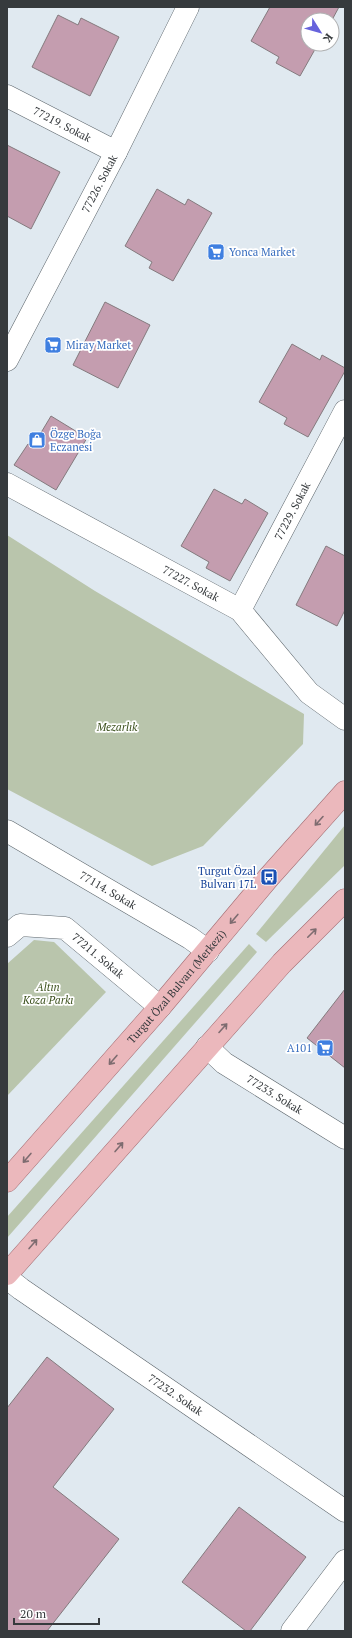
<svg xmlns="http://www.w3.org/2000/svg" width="352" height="1638" viewBox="0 0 352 1638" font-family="'PT Serif',serif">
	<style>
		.green { fill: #b9c5ac }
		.building { fill: #c49daf; stroke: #847a7e }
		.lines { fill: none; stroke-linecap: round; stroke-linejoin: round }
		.minor-casing { stroke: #5d666c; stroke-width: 23 }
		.secondary-casing { stroke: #5d666c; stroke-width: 23 }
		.primary-casing { stroke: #a36d72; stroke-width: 23 }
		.minor { stroke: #fff; stroke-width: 22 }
		.secondary { stroke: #fff; stroke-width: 22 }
		.primary { stroke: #ebb8bc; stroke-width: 22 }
		.oneway { stroke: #7e6c70 }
		.labels { text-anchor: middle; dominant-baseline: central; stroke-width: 3.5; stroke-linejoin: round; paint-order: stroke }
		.street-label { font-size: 11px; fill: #363a3d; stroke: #fff }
		.shop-label { font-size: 11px; fill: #366cbe; stroke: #fff; text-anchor: start }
		.park-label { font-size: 11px; font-style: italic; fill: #3c511d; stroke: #fff }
		.transit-label { font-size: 11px; fill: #164399; stroke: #fff; text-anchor: end }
	</style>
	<rect width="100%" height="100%" fill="#e0e9f0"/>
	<g class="green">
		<polygon points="7,535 95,591 304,714 303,744 203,846 152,866 7,789"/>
		<polygon points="345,825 345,865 266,942 256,934"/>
		<polygon points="34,940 54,942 106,992 7,1096 7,964"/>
		<polygon points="249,944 257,952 7,1238 7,1217"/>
	</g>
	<g class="building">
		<polygon points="270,7 339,7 332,20 308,20 308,44 318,44 300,76 276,63 279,57 251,41"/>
		<polygon points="58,15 78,25 81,18 119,37 90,96 32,67"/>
		<polygon points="7,145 60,172 31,229 7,216"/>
		<polygon points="157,189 185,205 188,199 212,213 173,281 149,268 152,262 125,246"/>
		<polygon points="105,302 150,325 118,388 73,365"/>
		<polygon points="292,344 320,360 322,355 345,368 345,371 308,437 284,424 287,418 259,402"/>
		<polygon points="51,416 87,438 56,490 14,465 28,444 33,446"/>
		<polygon points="214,489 242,504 245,499 268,513 230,581 206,568 209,562 181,546"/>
		<polygon points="326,546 345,556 345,610 337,626 296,605"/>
		<polygon points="345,989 345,1068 307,1038"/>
		<polygon points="47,1357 114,1409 53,1487 119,1539 47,1631 7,1631 7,1408"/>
		<polygon points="239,1507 306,1557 250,1631 246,1631 182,1582"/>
	</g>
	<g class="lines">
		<g class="minor-casing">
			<g id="minor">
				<path id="s1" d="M 7,96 L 116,152"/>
				<path id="s2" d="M 7,360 L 116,152 L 188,7"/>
				<path id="s3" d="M 7,484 L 240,610 L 309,693 L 345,719"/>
				<path id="s4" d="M 240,610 L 345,411"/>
				<path id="s5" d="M 7,936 L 20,925 L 65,928 L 160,1007"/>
				<path id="s6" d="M 207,1047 L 224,1063 L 345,1138"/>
				<path id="s7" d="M 7,1278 L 21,1289 L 345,1511"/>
				<polyline points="292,1631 345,1561"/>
			</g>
		</g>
		<g class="secondary-casing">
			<g id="secondary">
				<path id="s8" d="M 7,831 L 190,938 L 208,951"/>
			</g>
		</g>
		<g class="primary-casing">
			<g id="primary">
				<path id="s9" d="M 7,1181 L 160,1007 L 269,877 L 345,792"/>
				<polyline points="7,1274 282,963 345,900"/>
			</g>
		</g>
		<use href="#minor" class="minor"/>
		<use href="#secondary" class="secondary"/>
		<use href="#primary" class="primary"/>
	</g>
	<defs><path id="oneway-shaft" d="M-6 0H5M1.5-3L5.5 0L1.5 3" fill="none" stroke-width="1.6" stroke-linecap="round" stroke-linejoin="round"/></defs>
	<g class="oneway">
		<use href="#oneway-shaft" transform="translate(319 821) rotate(132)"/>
		<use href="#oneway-shaft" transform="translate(234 919) rotate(130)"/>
		<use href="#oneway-shaft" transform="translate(312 933) rotate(-45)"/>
		<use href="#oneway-shaft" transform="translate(223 1028) rotate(-48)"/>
		<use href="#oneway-shaft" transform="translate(113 1060) rotate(131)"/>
		<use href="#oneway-shaft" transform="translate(119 1147) rotate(-49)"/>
		<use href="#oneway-shaft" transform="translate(27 1158) rotate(131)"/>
		<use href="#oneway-shaft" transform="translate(33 1244) rotate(-49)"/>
	</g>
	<defs>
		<g id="supermarket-square" transform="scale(0.9)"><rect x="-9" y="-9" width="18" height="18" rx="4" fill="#3f7fe0" stroke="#fff"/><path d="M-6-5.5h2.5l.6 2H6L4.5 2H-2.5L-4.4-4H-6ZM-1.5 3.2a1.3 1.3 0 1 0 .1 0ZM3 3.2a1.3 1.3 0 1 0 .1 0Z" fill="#fff"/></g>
		<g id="shop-square" transform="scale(0.9)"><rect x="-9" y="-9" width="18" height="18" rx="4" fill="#3f7fe0" stroke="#fff"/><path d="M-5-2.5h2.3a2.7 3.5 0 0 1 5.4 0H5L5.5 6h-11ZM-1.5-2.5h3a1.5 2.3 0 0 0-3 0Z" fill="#fff"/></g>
		<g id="bus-square" transform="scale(0.9)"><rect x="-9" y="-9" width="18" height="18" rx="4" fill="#1a4fb4" stroke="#fff"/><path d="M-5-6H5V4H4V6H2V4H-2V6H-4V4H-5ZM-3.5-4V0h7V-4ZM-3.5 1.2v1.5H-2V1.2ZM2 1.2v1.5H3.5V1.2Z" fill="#fff"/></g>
	</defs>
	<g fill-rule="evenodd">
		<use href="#supermarket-square" x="216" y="252"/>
		<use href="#supermarket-square" x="53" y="345"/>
		<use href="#shop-square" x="37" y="440"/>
		<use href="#bus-square" x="269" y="877"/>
		<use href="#supermarket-square" x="325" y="1048"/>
	</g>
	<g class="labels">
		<g class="street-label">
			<text stroke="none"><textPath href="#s1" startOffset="62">77219. Sokak</textPath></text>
			<text stroke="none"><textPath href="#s2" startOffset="199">77226. Sokak</textPath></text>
			<text stroke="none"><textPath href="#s4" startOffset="112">77229. Sokak</textPath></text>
			<text stroke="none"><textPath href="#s3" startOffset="209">77227. Sokak</textPath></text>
			<text stroke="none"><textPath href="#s8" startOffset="117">77114. Sokak</textPath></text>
			<text stroke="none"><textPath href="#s5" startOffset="105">77211. Sokak</textPath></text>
			<text stroke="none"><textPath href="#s9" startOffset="258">Turgut Özal Bulvarı (Merkezi)</textPath></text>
			<text stroke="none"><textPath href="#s6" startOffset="83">77233. Sokak</textPath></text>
			<text stroke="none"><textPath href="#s7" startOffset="205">77232. Sokak</textPath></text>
		</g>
		<g class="shop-label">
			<text x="229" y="252">Yonca Market</text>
			<text x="66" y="345">Miray Market</text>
			<text x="50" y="434">Özge Boğa<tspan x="50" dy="13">Eczanesi</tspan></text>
			<text x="312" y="1048" text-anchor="end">A101</text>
		</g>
		<g class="park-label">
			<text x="117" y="727">Mezarlık</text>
			<text x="48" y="987">Altın<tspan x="48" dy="13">Koza Parkı</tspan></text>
		</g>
		<g class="transit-label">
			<text x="256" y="871">Turgut Özal<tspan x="256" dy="13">Bulvarı 17L</tspan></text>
		</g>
	</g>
	<rect width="352" height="1638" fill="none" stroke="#363a3d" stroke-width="16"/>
	<g transform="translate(320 32) rotate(127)"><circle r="19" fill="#ffffff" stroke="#afb0b1"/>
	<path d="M0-3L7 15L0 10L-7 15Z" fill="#6763dc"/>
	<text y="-6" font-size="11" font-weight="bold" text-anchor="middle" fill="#363a3d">K</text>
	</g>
	<path d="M14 1618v6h85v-6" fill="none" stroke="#363a3d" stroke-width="2"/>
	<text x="20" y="1618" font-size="12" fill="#363a3d" stroke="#ffffff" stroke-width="3" paint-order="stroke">20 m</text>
</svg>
